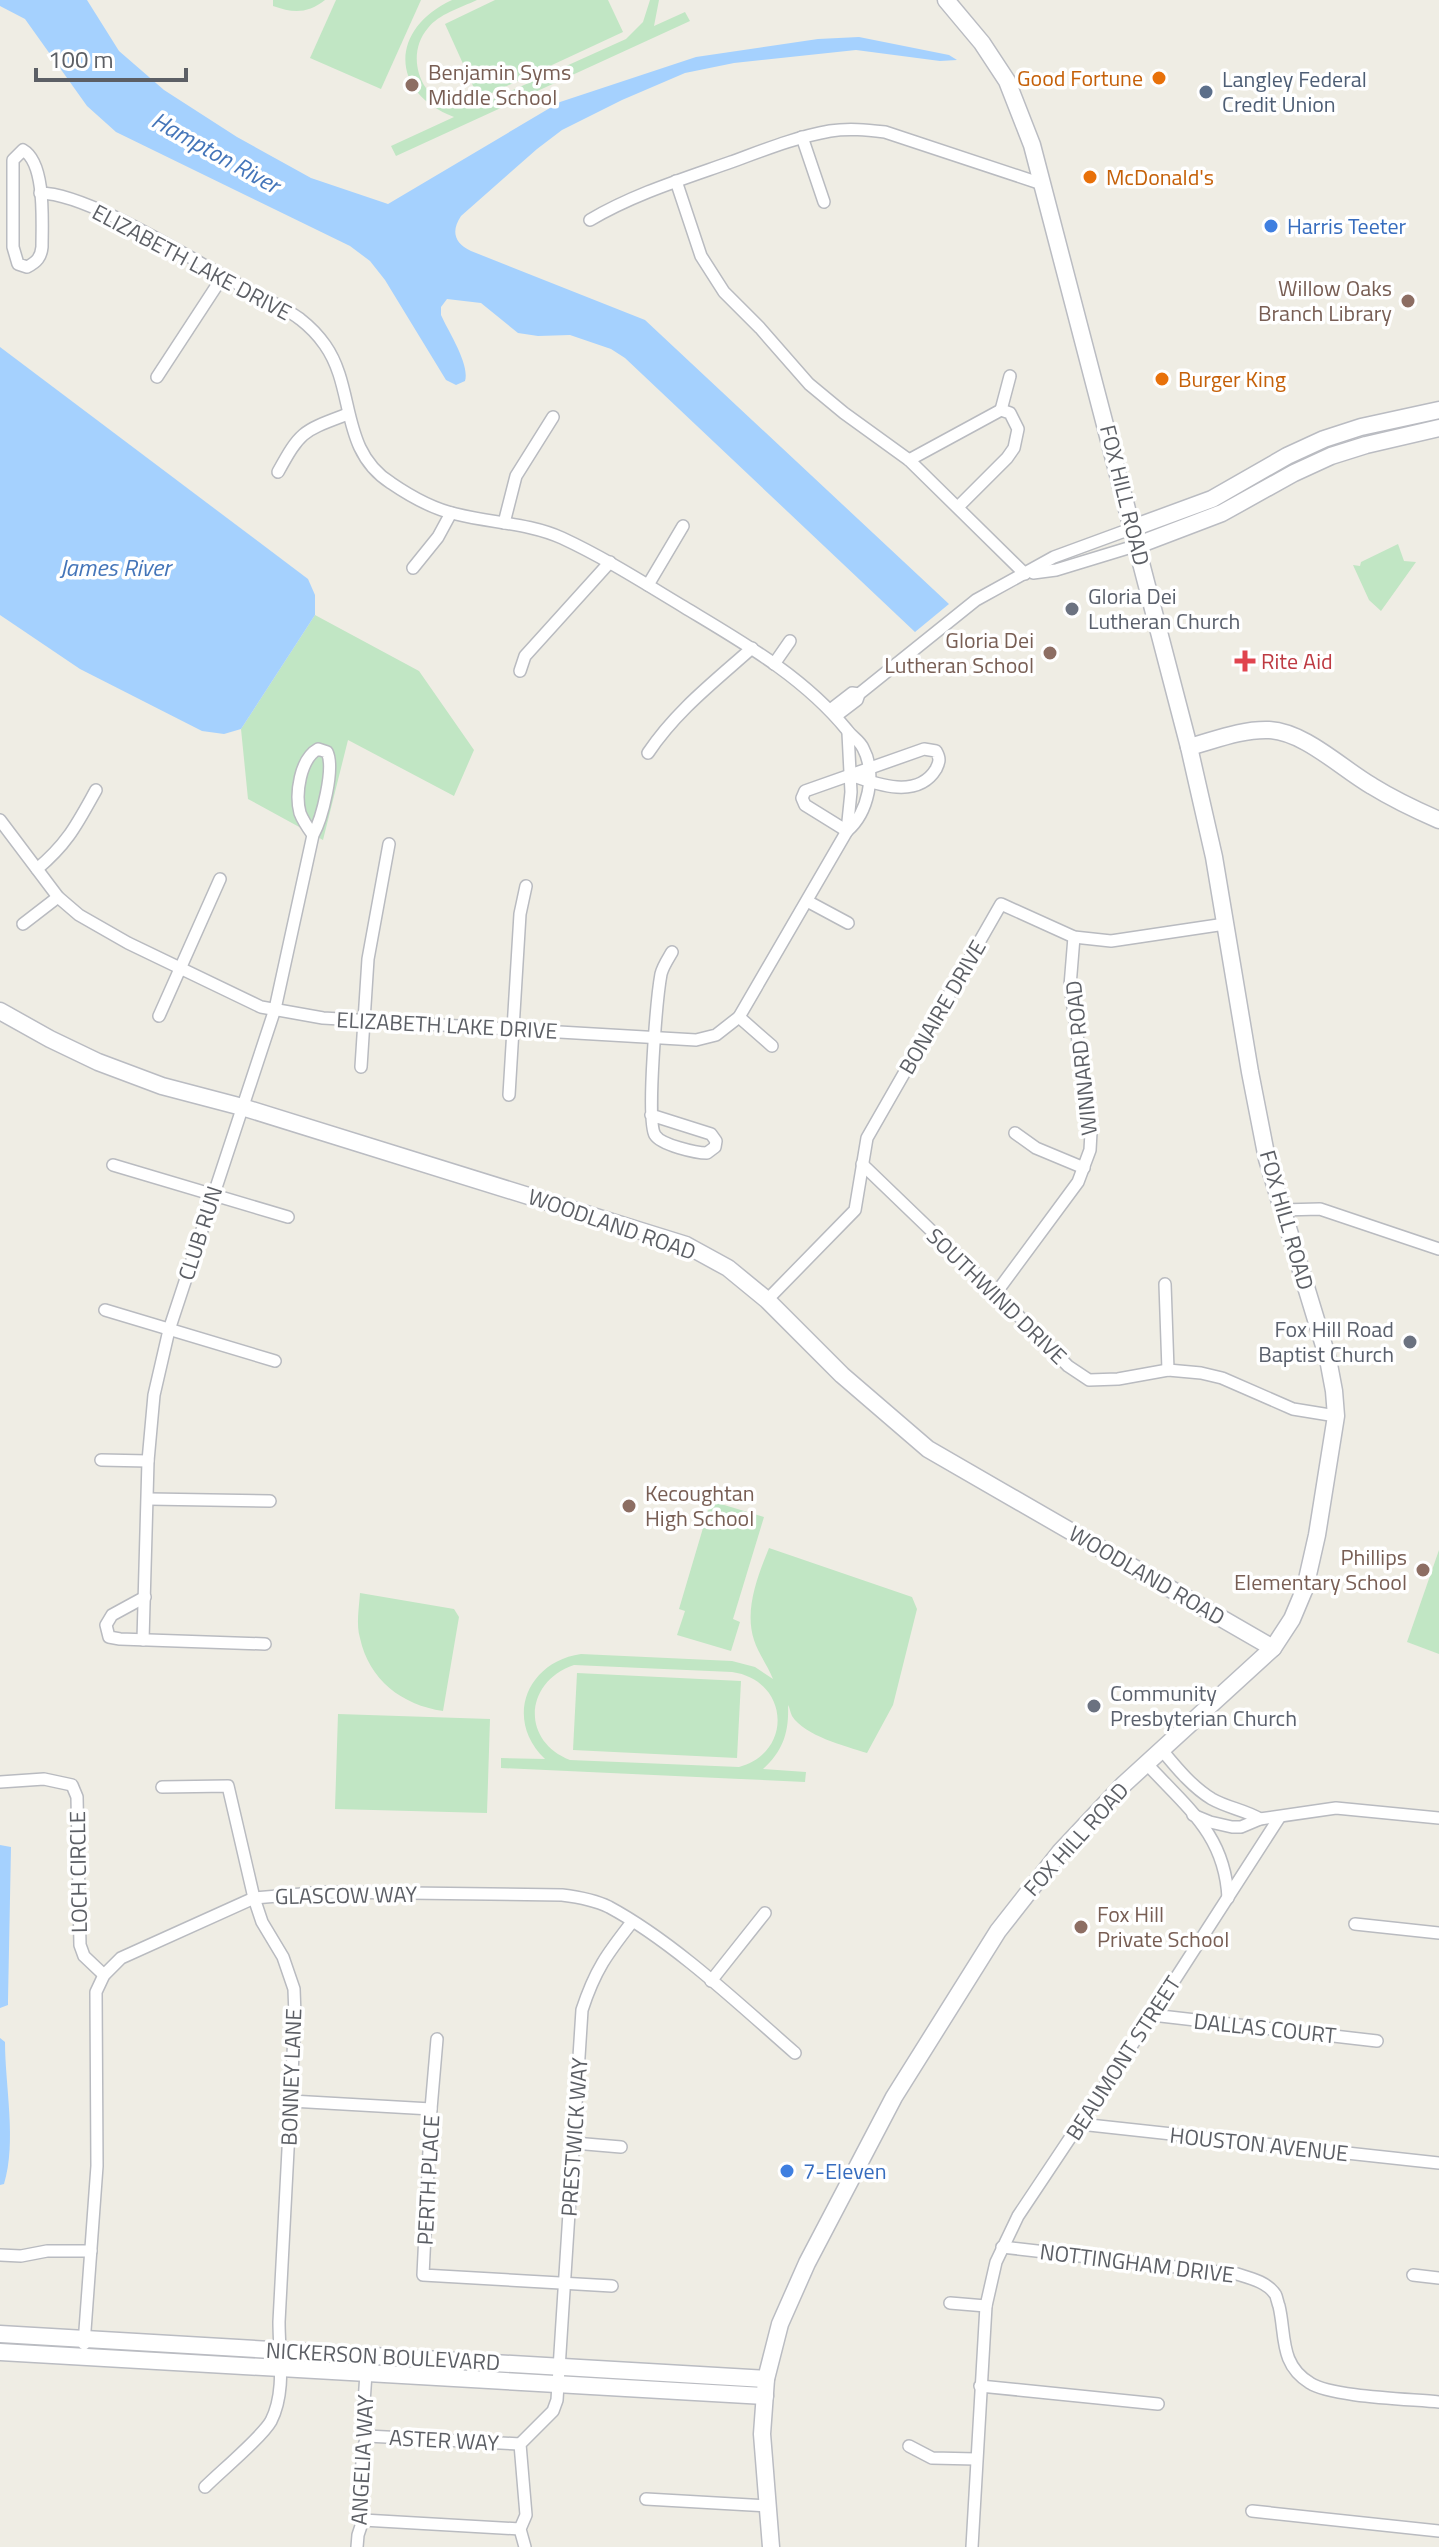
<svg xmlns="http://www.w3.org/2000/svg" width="1439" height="2547" viewBox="0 0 1439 2547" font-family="'Titillium Web',sans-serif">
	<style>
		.green { fill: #c1e6c4; fill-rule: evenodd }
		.water { fill: #a5d1fe }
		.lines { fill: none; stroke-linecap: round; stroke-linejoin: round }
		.street-casing { stroke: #b9bbc0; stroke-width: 14 }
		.secondary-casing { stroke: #babcc2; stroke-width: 19 }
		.street { stroke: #fff; stroke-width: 11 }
		.secondary { stroke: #fff; stroke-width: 16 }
		.food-dot { fill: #e8710a; stroke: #fff; stroke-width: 3 }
		.education-dot { fill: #8d6e63; stroke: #fff; stroke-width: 3 }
		.service-dot { fill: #5c6f8a; stroke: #fff; stroke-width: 3 }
		.shop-dot { fill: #3f7fe0; stroke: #fff; stroke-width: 3 }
		.worship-dot { fill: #6b7280; stroke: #fff; stroke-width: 3 }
		.health-dot { fill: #e0444e; stroke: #fff; stroke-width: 3 }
		.labels { text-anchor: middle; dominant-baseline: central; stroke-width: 7; stroke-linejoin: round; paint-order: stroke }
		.education-label { font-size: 22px; fill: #785e54; stroke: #fff; text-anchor: start }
		.food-label { font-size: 22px; fill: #c56008; stroke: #fff; text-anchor: start }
		.service-label { font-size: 22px; fill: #4e5e75; stroke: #fff; text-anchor: start }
		.shop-label { font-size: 22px; fill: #366cbe; stroke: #fff; text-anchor: start }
		.street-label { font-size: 22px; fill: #5c5f65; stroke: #fff }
		.worship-label { font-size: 22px; fill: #5b616d; stroke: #fff; text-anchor: start }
		.health-label { font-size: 22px; fill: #be3a42; stroke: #fff; text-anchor: start }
		.water-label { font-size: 24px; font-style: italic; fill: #4475b9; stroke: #fff }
	</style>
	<rect width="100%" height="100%" fill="#efede4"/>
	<g class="green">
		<path d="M 273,0 L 325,0 C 307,14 293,13 273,6 Z"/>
		<polygon points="336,0 421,0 381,89 310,58"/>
		<path d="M 452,0 L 477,0 C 460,8 439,14 428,28 C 406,53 418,95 449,106 C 460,109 470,107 480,105 L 626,39 L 643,22 L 650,0 L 659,0 L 654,26 L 685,12 L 690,21 L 396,156 L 391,146 L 454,117 C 390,93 389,29 452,0 Z"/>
		<polygon points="495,0 608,0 623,32 479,99 445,24"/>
		<polygon points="1398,544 1404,561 1416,562 1381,611 1369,600 1353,565 1360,566 1361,562"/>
		<polygon points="315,615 419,671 474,750 454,796 348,740 323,840 248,799 241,729"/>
		<polygon points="711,1501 764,1517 733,1619 740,1622 731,1651 677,1635 685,1611 679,1609"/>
		<path d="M 769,1548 L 912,1597 L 917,1609 L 893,1705 L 867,1753 C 845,1746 805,1736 792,1716 C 790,1712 790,1708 788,1705 C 789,1731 784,1750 763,1769 L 806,1772 L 805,1782 L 501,1768 L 501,1758 L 545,1759 C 504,1720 526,1662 581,1654 L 732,1661 L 755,1667 L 773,1679 C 768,1666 758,1653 754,1640 C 744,1610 758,1575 769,1548 ZM 574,1665 L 732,1672 C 789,1680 794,1752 739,1767 L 570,1760 C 521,1741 524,1682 574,1665 Z"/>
		<polygon points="1439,1550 1439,1654 1407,1642"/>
		<path d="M 360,1593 L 454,1609 L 459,1617 L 443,1711 C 402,1705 369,1680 360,1638 C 356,1624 359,1608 360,1593 Z"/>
		<polygon points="577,1673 741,1681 737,1758 573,1750"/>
		<polygon points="338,1714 490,1719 487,1813 335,1809"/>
	</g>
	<g class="water">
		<path d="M 0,0 L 87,0 L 119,51 L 164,90 L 237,137 L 311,178 L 388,204 L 560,102 L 696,57 L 818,39 L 859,37 L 949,55 L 957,60 L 940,61 L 856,50 L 734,63 L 685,73 L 622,100 L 562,130 L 537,149 L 461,216 C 451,231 454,243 471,251 L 645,320 L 949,604 L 915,632 L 625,358 L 611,349 L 570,335 L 538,336 L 518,333 L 481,303 L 447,299 L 441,307 L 441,315 C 448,331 470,364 465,381 L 456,385 L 446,380 L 385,280 L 370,261 L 350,246 L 116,132 L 87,106 L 25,19 L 0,6 Z"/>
		<polygon points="0,347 308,579 315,595 315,615 241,729 224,734 202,731 80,669 0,615"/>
		<polygon points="0,1845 11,1847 8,2000 8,2005 0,2008"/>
		<path d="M 0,2038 L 5,2042 C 5,2086 17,2142 4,2184 L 0,2185 Z"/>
	</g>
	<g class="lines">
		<g class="street-casing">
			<g id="street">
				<polyline points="802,137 824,202"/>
				<path d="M 23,150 C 46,163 42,222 42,247 C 41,257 37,262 27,267 L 18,264 L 13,247 L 13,160 Z"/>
				<polyline points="676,181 701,256 724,292 760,328 809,384 844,413 909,460 1025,574"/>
				<path d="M 590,220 C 634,194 683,179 731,162 C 764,150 796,137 830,131 C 849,128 867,130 885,132 L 1042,184"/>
				<polyline points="157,377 223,276"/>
				<polyline points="1001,410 1010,376"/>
				<polyline points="909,460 1001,410 1010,413 1018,429 1014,448 1007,458 958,507"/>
				<path d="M 278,472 C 301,430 303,431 348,414"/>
				<polyline points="504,523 516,476 553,417"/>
				<polyline points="413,568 438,537 451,513"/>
				<polyline points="1033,573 1056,570 1138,545"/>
				<polyline points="648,585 683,526"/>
				<polyline points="774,664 790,641"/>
				<polyline points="520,671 525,656 610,562"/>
				<polyline points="830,710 852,693 859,694"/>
				<polyline points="836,716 857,700 859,694 976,600 1054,557 1133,528"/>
				<path d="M 648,753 C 676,711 715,681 752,648"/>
				<path d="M 0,820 L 58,897 L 79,915 L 128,943 L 261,1007 L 323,1018 L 696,1040 L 716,1035 L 739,1017 L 847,831 C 868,813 877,774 863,748 C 859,740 852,737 847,730 C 803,676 742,642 684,607 C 644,583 605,558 562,538 C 529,523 491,523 456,514 C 433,509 410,496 391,483 C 339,450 356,389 325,345 C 318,335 309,326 300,319 C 281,305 257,295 236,283 C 191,259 87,193 40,193"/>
				<path d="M 847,831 L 805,805 L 802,798 L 805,791 L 924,749 L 936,751 C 940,758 940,761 936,769 C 918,799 878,785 851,775"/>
				<polyline points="847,831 851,792 848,733"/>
				<path d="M 37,869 C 68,843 77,824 96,790"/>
				<polyline points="807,901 848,923"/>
				<polyline points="23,924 58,897"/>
				<polyline points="159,1016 220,879"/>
				<polyline points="739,1017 772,1046"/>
				<polyline points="361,1067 368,959 389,844"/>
				<polyline points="509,1095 520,914 526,886"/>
				<path d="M 651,1115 L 711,1134 L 716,1141 L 715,1147 L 707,1153 C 696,1153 661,1145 655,1135 C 646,1121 657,996 661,974 C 663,966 668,959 672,952"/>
				<polyline points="1015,1133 1036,1148 1084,1168"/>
				<polyline points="862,1164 996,1293 1068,1366 1089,1380 1118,1379 1168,1370 1201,1373 1222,1378 1293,1409 1336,1416"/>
				<polyline points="113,1165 288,1217"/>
				<polyline points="1282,1210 1320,1209 1439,1249"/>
				<polyline points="1165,1284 1168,1370"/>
				<polyline points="996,1293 1078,1182 1090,1150 1091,1132 1070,986 1074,937"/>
				<polyline points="767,1300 855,1210 867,1138 1001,904 1074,937 1111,941 1225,924"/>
				<polyline points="105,1310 275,1361"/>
				<polyline points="101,1460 148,1461"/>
				<polyline points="149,1499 270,1501"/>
				<polyline points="145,1597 112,1615 106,1625 109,1637 120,1639 265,1644"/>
				<path d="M 143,1640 L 148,1461 L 154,1395 L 169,1330 L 275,1009 L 313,835 C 322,819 335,768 327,752 L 318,749 C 300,759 295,794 300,813 C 303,821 308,828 313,835"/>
				<path d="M 1161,1749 C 1176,1767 1192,1787 1212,1799 C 1228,1808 1245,1810 1260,1819"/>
				<path d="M 1146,1763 C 1186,1807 1225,1834 1228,1898"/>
				<polyline points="0,1782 44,1779 72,1785 77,1797 80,1945 84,1956 104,1975"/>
				<path d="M 162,1787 L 228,1786 L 254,1898 L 262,1922 L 283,1957 L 294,1989 L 295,2016 L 279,2322 C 279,2354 286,2392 271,2421 C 262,2437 220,2472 205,2487"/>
				<polyline points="1193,1815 1210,1822 1232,1827 1241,1827 1260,1819 1336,1808 1439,1818"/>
				<polyline points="1355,1924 1439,1933"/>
				<polyline points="711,1981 765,1913"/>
				<polyline points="1152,2015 1377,2041"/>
				<polyline points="437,2039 431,2109 423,2275 612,2286"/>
				<polyline points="291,2101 431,2109"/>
				<polyline points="1080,2124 1439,2163"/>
				<polyline points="574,2143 621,2147"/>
				<path d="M 1002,2247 L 1237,2274 C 1250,2278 1267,2282 1275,2294 C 1276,2294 1278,2304 1279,2306 C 1286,2335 1279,2364 1310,2383 C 1331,2397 1410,2399 1439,2402"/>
				<polyline points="0,2255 21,2256 47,2251 91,2251"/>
				<polyline points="1413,2275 1439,2278"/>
				<polyline points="950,2303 986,2306"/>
				<path d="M 84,2344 L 97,2166 L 96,1992 L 104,1975 L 121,1958 L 254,1898 L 325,1892 L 562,1895 C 578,1897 595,1900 609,1907 C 674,1942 740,2005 795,2053"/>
				<polyline points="980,2386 1158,2404"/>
				<polyline points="367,2436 520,2444"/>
				<polyline points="909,2446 932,2458 976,2459"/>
				<polyline points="646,2499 767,2506"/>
				<polyline points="1252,2511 1439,2531"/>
				<polyline points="363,2520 520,2529"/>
				<polyline points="357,2547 358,2535 363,2520 359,2503 363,2449 367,2436 363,2418 366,2373"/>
				<path d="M 525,2547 L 520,2529 L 526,2515 L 520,2444 L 553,2411 L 557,2400 L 582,2010 C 595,1970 607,1954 632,1922"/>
				<polyline points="972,2547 986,2306 996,2262 1018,2216 1152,2015 1279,1818"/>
			</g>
		</g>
		<g class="secondary-casing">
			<g id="secondary">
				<polyline points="1133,528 1212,499 1287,456 1324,439 1361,427 1439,410"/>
				<polyline points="1138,545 1222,513 1294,473 1331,456 1366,445 1439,428"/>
				<path d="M 1189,747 C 1215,740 1242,729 1269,730 C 1305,732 1341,768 1372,786 C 1393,799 1416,810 1439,820"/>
				<polyline points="0,1011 50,1039 98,1062 162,1086 242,1107 686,1245 728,1268 767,1300 842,1375 928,1449 1273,1648"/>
				<polyline points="0,2334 766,2379"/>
				<polyline points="0,2352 765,2396"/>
				<polyline points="771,2547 762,2434 766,2379 780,2324 807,2263 894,2097 998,1931 1060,1852 1123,1785 1273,1648 1292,1619 1305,1588 1317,1535 1336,1416 1334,1391 1328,1359 1267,1159 1250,1072 1214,857 1189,747 1032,145 1007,81 982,43 946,0"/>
			</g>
		</g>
		<use href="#street" class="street"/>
		<use href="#secondary" class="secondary"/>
	</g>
	<g class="food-dot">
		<circle cx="1159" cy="78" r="8"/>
		<circle cx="1090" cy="177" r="8"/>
		<circle cx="1162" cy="379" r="8"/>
	</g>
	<g class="education-dot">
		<circle cx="412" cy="85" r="8"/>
		<circle cx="1408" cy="301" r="8"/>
		<circle cx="1050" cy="653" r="8"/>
		<circle cx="629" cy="1506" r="8"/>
		<circle cx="1423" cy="1570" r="8"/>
		<circle cx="1081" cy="1927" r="8"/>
	</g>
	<circle class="service-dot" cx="1206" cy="92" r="8"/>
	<g class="shop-dot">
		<circle cx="1271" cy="226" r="8"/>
		<circle cx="787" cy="2171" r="8"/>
	</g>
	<g class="worship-dot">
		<circle cx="1072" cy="609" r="8"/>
		<circle cx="1410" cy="1342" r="8"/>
		<circle cx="1094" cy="1706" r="8"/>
	</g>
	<path class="health-dot" d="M1241 649h8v8h8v8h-8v8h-8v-8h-8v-8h8z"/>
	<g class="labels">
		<g class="education-label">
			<text x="428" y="72">Benjamin Syms<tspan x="428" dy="25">Middle School</tspan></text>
			<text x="1392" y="288" text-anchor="end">Willow Oaks<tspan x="1392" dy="25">Branch Library</tspan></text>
			<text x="1034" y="640" text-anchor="end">Gloria Dei<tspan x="1034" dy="25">Lutheran School</tspan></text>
			<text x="645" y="1493">Kecoughtan<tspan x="645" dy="25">High School</tspan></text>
			<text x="1407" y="1557" text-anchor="end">Phillips<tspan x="1407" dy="25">Elementary School</tspan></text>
			<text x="1097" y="1914">Fox Hill<tspan x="1097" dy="25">Private School</tspan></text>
		</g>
		<g class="food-label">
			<text x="1143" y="78" text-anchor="end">Good Fortune</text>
			<text x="1106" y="177">McDonald's</text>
			<text x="1178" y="379">Burger King</text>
		</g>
		<g class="service-label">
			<text x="1222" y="79">Langley Federal<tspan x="1222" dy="25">Credit Union</tspan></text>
		</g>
		<g class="shop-label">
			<text x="1287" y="226">Harris Teeter</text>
			<text x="803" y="2171">7-Eleven</text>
		</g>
		<g class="street-label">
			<text transform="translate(192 262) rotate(28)">ELIZABETH LAKE DRIVE</text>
			<text transform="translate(1125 495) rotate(76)">FOX HILL ROAD</text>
			<text transform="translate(942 1007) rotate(-60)">BONAIRE DRIVE</text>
			<text transform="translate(447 1025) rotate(3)">ELIZABETH LAKE DRIVE</text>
			<text transform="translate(1081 1058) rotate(-96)">WINNARD ROAD</text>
			<text transform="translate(1287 1220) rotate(74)">FOX HILL ROAD</text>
			<text transform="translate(612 1224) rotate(19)">WOODLAND ROAD</text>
			<text transform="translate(200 1233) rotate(-72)">CLUB RUN</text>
			<text transform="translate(997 1296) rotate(44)">SOUTHWIND DRIVE</text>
			<text transform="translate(1147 1575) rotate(30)">WOODLAND ROAD</text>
			<text transform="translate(1076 1839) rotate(-48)">FOX HILL ROAD</text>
			<text transform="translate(78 1872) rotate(-91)">LOCH CIRCLE</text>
			<text transform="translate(346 1895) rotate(-1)">GLASCOW WAY</text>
			<text transform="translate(1265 2028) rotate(6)">DALLAS COURT</text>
			<text transform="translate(1123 2058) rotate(-57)">BEAUMONT STREET</text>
			<text transform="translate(291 2077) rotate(-88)">BONNEY LANE</text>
			<text transform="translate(574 2137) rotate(-86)">PRESTWICK WAY</text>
			<text transform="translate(1259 2144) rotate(6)">HOUSTON AVENUE</text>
			<text transform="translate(428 2180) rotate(-87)">PERTH PLACE</text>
			<text transform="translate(1137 2263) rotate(7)">NOTTINGHAM DRIVE</text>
			<text transform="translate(383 2356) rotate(3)">NICKERSON BOULEVARD</text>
			<text transform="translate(444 2440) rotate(3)">ASTER WAY</text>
			<text transform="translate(362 2460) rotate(-87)">ANGELIA WAY</text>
		</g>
		<g class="worship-label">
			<text x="1088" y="596">Gloria Dei<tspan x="1088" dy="25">Lutheran Church</tspan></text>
			<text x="1394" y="1329" text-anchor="end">Fox Hill Road<tspan x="1394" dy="25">Baptist Church</tspan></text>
			<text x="1110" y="1693">Community<tspan x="1110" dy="25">Presbyterian Church</tspan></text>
		</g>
		<g class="health-label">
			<text x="1261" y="661">Rite Aid</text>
		</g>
		<g class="water-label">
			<text transform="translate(216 152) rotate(29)">Hampton River</text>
			<text x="115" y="567">James River</text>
		</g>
	</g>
	<path d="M36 68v12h150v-12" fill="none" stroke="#5c5f65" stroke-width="4"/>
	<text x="48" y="68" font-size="24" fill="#5c5f65" stroke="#ffffff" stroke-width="6" paint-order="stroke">100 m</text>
</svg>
